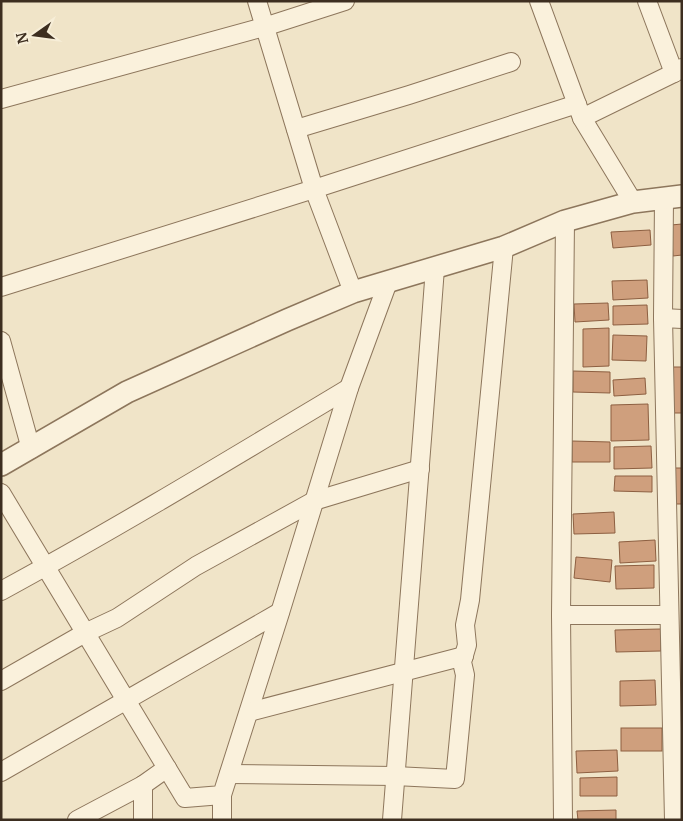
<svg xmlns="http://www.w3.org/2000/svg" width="683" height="821" viewBox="0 0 683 821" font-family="Merriweather,serif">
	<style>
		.building { fill: #cf9f7d; stroke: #8d5f41 }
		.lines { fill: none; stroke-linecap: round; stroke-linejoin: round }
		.minor-casing { stroke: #8d765c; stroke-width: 20 }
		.tertiary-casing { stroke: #8d765c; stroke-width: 24 }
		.minor { stroke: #faf1dc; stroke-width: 18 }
		.tertiary { stroke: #faf1dc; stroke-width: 21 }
	</style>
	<rect width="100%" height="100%" fill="#f0e4c8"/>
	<g class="building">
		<polygon points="682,224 682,255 673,256 671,225"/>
		<polygon points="650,230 651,245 613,248 611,232"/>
		<polygon points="647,280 648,298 613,300 612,281"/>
		<polygon points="608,303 609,320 575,322 574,304"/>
		<polygon points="647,305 648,324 613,325 613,306"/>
		<polygon points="609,328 609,366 583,367 583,329"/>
		<polygon points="613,335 647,336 646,361 612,360"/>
		<polygon points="672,367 682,367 682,413 671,413"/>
		<polygon points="573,371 610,372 610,393 573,392"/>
		<polygon points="645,378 646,394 614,396 613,380"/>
		<polygon points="648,404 649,440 611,441 611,405"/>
		<polygon points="572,441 610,442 610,462 572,462"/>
		<polygon points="651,446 652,468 614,469 614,447"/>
		<polygon points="674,468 682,468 682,504 675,504"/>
		<polygon points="615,476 652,476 652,492 614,491"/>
		<polygon points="614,512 615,533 574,534 573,514"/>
		<polygon points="655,540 656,561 620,563 619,542"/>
		<polygon points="576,557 612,560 610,582 574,578"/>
		<polygon points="654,565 654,588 616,589 615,566"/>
		<polygon points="661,629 661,651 616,652 615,630"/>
		<polygon points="655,680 656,705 620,706 620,681"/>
		<polygon points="679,684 682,684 682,719 681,719"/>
		<rect x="621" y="728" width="41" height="23"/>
		<polygon points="617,750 618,771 577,773 576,751"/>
		<polygon points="617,777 617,796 580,796 580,778"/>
		<polygon points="616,810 616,820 578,820 577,811"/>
	</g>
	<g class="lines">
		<g class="minor-casing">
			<g id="minor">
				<polyline points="257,1 314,189 353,292"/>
				<polyline points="539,1 582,118 633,202"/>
				<polyline points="647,1 674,73"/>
				<polyline points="1,99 264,27 345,1"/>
				<polyline points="582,118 674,73 682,68"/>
				<polyline points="296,129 409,95 511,62"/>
				<polyline points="664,199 663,318 674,820"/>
				<polyline points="1,287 314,189 577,104"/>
				<polyline points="663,318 682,319"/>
				<polyline points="1,341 31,449"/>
				<polyline points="1,493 185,798 222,795 279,616 349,388 388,282"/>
				<path d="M 1,591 C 119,527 234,457 349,388"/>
				<polyline points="561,615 669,615"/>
				<polyline points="1,681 85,633 117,618 196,566 314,501 420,469"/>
				<polyline points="249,712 464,656"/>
				<polyline points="1,772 280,612"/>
				<polyline points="229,774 395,776 455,779 465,675 462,662 467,645 465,625 470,600 504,247"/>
				<polyline points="77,820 143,785"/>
				<polyline points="143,820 143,785 167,768"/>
				<polyline points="222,820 222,795"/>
				<polyline points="392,820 423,426 435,268"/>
				<polyline points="563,820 561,615 565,221"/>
			</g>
		</g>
		<g class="tertiary-casing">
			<polyline id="tertiary" points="1,465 127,392 287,320 353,292 504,247 565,221 633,202 682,196"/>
		</g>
		<use href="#minor" class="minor"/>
		<use href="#tertiary" class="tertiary"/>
	</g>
	<rect width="683" height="821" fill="none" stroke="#3d2e20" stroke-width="5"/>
	<g transform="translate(35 35) rotate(256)" stroke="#f7eed8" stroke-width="4" paint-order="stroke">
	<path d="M0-4L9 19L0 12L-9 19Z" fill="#3d2e20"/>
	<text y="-8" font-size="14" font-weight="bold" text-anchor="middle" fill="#3d2e20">N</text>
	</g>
</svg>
